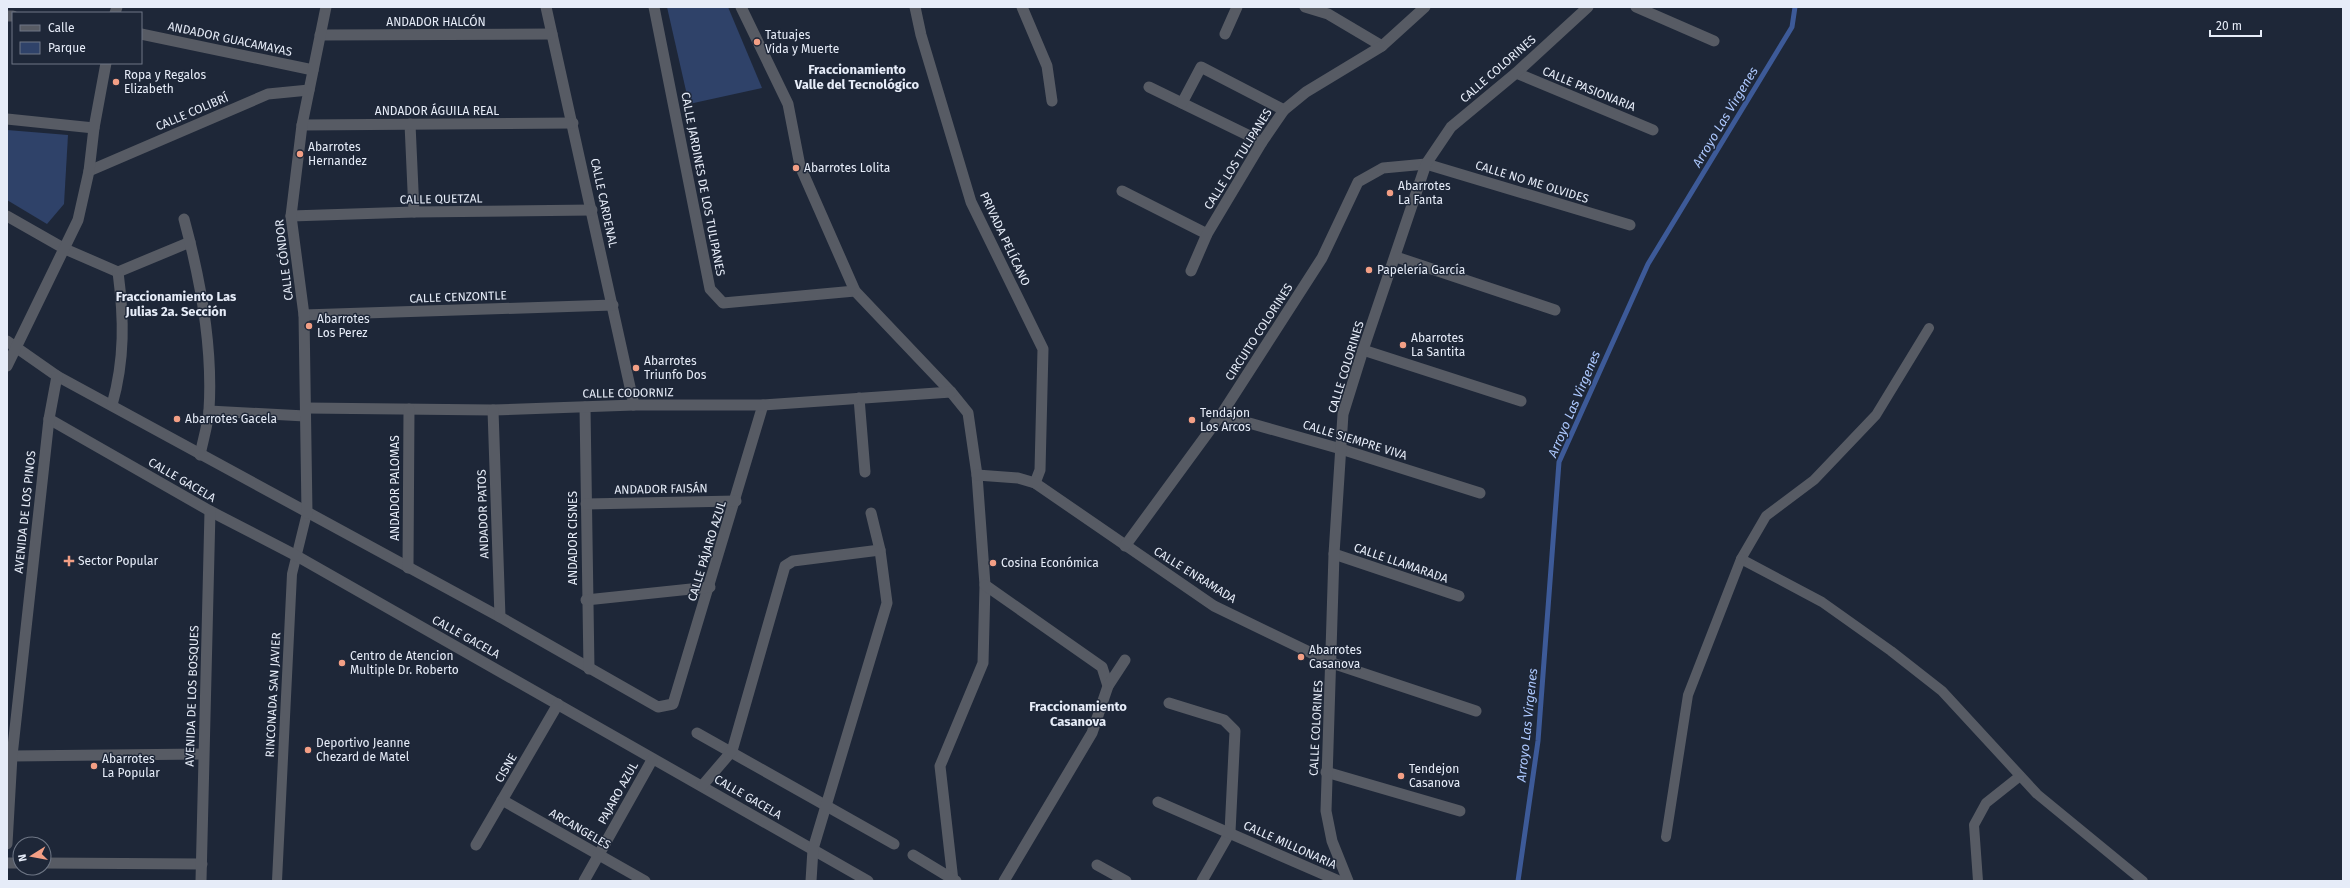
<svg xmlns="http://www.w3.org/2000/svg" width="2350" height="888" viewBox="0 0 2350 888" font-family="'Fira Sans',sans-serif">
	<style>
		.green { fill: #2f4269 }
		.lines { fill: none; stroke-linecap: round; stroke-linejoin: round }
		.stream { stroke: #3d5a98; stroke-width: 5 }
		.service { stroke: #575b64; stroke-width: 10 }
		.minor { stroke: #575b64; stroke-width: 11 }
		.tertiary { stroke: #575b64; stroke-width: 11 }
		.poi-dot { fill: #f39f85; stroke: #1e2738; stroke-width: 1.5 }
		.labels { text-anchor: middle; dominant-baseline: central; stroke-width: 3; stroke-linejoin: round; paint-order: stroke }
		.street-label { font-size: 12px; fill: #e6ecf8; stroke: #1e2738 }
		.poi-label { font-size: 12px; fill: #e6ecf8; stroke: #1e2738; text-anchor: start }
		.neighbourhood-label { font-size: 13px; font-weight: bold; fill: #e6ecf8; stroke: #1e2738 }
		.water-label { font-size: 13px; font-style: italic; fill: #acc7fd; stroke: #1e2738 }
	</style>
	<rect width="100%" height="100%" fill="#1e2738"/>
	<g class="green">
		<polygon points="667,7 728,7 762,88 689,104"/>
		<polygon points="7,130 68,135 64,204 47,224 7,200"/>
	</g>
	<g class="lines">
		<polyline class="stream" points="1518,881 1538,741 1559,462 1648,264 1792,27 1795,7"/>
		<g class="service">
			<polyline points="1929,328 1876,415 1814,480 1766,516 1741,559 1822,602 1891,651 1942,691 2037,794 2143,881"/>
			<polyline points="1666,837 1688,695 1741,559"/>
			<polyline points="277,881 292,574 307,513"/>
			<polyline points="1978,881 1974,825 1986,803 2020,776"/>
		</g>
		<g class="minor">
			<polyline points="546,7 634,405"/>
			<polyline points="654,7 710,289 723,303 855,291"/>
			<polyline points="741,7 788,104 800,166 855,291 951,392 968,413 977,475 985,585 983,663 940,766 953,881"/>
			<polyline points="915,7 921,35 971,202 1043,349 1040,470 1035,483"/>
			<polyline points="1022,7 1047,66 1052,101"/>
			<polyline points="1305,7 1328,14 1382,46"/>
			<polyline points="1636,7 1714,41"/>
			<polyline points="7,16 13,16"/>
			<polyline points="141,34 313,70"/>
			<polyline points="1225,34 1237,7"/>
			<polyline points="320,35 552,34"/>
			<polyline points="1516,73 1653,130"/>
			<polyline points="1149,87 1262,142"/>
			<polyline points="1182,103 1201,67 1284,110"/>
			<polyline points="7,119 94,128"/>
			<polyline points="410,124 414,212"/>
			<polyline points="302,125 573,123"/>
			<polyline points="89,171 268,94 309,90"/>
			<polyline points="1122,191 1207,234"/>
			<polyline points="7,216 65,249 118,272 190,242"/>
			<polyline points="291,216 414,212 592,210"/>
			<path d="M 184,219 C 200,278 213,348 209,410 C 208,424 203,440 200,455"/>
			<polyline points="1396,257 1555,310"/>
			<polyline points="1191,271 1207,234 1262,142 1284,110 1306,92 1382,46 1425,7"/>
			<polyline points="304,315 613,305"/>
			<polyline points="7,341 57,376 500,617 658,707 673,704 763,405"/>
			<polyline points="1363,350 1521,401"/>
			<polyline points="859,398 865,472"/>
			<path d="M 112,405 C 125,359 124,318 118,272"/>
			<polyline points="585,407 589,669"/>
			<polyline points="306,408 493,410 634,405 763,405 951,392"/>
			<polyline points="493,410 500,617"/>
			<polyline points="209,411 305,416"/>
			<polyline points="1221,415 1341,449 1480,493"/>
			<polyline points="49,419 210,511 295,555 868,881"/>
			<polyline points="977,475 1018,478 1035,483 1214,606 1332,663 1476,711"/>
			<polyline points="586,504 736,501"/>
			<polyline points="307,513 304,315 291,216 302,125 326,7"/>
			<polyline points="1125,546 1221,415 1322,258 1358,182 1383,168 1426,164 1630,225"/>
			<polyline points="1334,554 1459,596"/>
			<polyline points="408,568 409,409"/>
			<polyline points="985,585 1102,667 1108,686"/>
			<polyline points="586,600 710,587"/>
			<polyline points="1169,703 1224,720 1235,731 1230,832 1202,881"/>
			<polyline points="697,733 894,844"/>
			<polyline points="12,756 203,754"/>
			<polyline points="1326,772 1460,811"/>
			<polyline points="702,786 732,751 785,566 793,561 880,550"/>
			<polyline points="502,800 645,881"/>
			<polyline points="1158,802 1339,881"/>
			<polyline points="7,844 12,756 49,419 57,376"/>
			<polyline points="476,845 558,704"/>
			<polyline points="913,855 956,881"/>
			<polyline points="7,863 20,863"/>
			<polyline points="44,863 202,864"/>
			<polyline points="1097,865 1126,881"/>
			<polyline points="201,881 210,511"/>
			<polyline points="584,881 652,760"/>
			<polyline points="811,881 813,849 887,603 880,550 871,513"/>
			<polyline points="1004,881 1092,733 1108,686 1125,660"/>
			<polyline points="1348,881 1332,841 1326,811 1334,554 1343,414 1363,350 1426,164 1451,127 1516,73 1588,7"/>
		</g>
		<g class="tertiary">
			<polyline points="115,13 117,7"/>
			<polyline points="7,366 78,220 89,171 94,128 106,63"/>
		</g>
	</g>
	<g class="poi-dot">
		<circle cx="757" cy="42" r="4"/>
		<circle cx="116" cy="82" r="4"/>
		<circle cx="300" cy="154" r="4"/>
		<circle cx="796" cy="168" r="4"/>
		<circle cx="1390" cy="193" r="4"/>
		<circle cx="1369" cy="270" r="4"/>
		<circle cx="309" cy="326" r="4"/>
		<circle cx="1403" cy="345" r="4"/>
		<circle cx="636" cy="368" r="4"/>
		<circle cx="177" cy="419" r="4"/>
		<circle cx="1192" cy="420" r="4"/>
		<path d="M67 555h4v4h4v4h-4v4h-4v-4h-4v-4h4z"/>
		<circle cx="993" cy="563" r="4"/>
		<circle cx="1301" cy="657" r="4"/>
		<circle cx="342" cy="663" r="4"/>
		<circle cx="308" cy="750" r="4"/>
		<circle cx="94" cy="766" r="4"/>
		<circle cx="1401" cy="776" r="4"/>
	</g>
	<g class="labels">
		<g class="street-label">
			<text x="436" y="22">ANDADOR HALCÓN</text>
			<text transform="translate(230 39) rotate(12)">ANDADOR GUACAMAYAS</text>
			<text transform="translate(1498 69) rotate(-41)">CALLE COLORINES</text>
			<text transform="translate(1589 89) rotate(22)">CALLE PASIONARIA</text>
			<text x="437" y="111">ANDADOR ÁGUILA REAL</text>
			<text transform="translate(192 112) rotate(-23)">CALLE COLIBRÍ</text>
			<text transform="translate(1238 159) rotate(-58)">CALLE LOS TULIPANES</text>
			<text transform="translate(1532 182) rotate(17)">CALLE NO ME OLVIDES</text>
			<text transform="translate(703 184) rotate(79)">CALLE JARDINES DE LOS TULIPANES</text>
			<text transform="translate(441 199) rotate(-1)">CALLE QUETZAL</text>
			<text transform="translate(604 203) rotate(78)">CALLE CARDENAL</text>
			<text transform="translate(1005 239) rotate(65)">PRIVADA PELÍCANO</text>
			<text transform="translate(284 260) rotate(-97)">CALLE CÓNDOR</text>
			<text transform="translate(458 297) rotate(-2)">CALLE CENZONTLE</text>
			<text transform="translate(1259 332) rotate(-57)">CIRCUITO COLORINES</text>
			<text transform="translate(1346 367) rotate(-73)">CALLE COLORINES</text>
			<text transform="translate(628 393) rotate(-1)">CALLE CODORNIZ</text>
			<text transform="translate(1355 440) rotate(17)">CALLE SIEMPRE VIVA</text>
			<text transform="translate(182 480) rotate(30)">CALLE GACELA</text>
			<text transform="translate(395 488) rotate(-90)">ANDADOR PALOMAS</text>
			<text transform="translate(661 489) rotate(-1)">ANDADOR FAISÁN</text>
			<text transform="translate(25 512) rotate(-84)">AVENIDA DE LOS PINOS</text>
			<text transform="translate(483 514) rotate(-92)">ANDADOR PATOS</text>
			<text transform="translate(573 538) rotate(-90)">ANDADOR CISNES</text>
			<text transform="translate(707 551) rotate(-73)">CALLE PÁJARO AZUL</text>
			<text transform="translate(1401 563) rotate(19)">CALLE LLAMARADA</text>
			<text transform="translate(1195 575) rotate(32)">CALLE ENRAMADA</text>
			<text transform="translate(466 637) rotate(29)">CALLE GACELA</text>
			<text transform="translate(273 695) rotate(-87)">RINCONADA SAN JAVIER</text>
			<text transform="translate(192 696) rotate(-88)">AVENIDA DE LOS BOSQUES</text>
			<text transform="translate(1316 728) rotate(-87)">CALLE COLORINES</text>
			<text transform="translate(506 768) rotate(-60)">CISNE</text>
			<text transform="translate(618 793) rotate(-61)">PAJARO AZUL</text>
			<text transform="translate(748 797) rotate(30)">CALLE GACELA</text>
			<text transform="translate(580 829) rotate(30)">ARCANGELES</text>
			<text transform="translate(1290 845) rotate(24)">CALLE MILLONARIA</text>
		</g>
		<g class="poi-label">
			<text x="765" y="35">Tatuajes<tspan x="765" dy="14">Vida y Muerte</tspan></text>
			<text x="124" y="75">Ropa y Regalos<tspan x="124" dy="14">Elizabeth</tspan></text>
			<text x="308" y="147">Abarrotes<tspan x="308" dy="14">Hernandez</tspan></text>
			<text x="804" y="168">Abarrotes Lolita</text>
			<text x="1398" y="186">Abarrotes<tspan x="1398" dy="14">La Fanta</tspan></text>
			<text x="1377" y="270">Papelería García</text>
			<text x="317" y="319">Abarrotes<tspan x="317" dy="14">Los Perez</tspan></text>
			<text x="1411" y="338">Abarrotes<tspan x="1411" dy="14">La Santita</tspan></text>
			<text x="644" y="361">Abarrotes<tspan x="644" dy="14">Triunfo Dos</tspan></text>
			<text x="1200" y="413">Tendajon<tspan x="1200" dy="14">Los Arcos</tspan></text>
			<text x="185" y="419">Abarrotes Gacela</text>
			<text x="78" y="561">Sector Popular</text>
			<text x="1001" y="563">Cosina Económica</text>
			<text x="1309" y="650">Abarrotes<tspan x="1309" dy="14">Casanova</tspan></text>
			<text x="350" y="656">Centro de Atencion<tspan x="350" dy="14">Multiple Dr. Roberto</tspan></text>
			<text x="316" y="743">Deportivo Jeanne<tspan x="316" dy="14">Chezard de Matel</tspan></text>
			<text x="102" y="759">Abarrotes<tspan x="102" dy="14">La Popular</tspan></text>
			<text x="1409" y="769">Tendejon<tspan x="1409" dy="14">Casanova</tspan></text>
		</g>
		<g class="neighbourhood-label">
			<text x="857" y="69">Fraccionamiento<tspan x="857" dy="15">Valle del Tecnológico</tspan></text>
			<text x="176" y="296">Fraccionamiento Las<tspan x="176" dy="15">Julias 2a. Sección</tspan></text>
			<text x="1078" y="706">Fraccionamiento<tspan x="1078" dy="15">Casanova</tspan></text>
		</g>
		<g class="water-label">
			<text transform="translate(1725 117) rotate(-59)">Arroyo Las Virgenes</text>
			<text transform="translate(1574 404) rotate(-67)">Arroyo Las Virgenes</text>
			<text transform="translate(1527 725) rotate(-84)">Arroyo Las Virgenes</text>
		</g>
	</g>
	<rect width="2350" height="888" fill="none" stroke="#e6ecf8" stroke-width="16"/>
	<rect x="12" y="12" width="130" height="52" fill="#1e2738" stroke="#6e7685"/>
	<rect x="20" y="25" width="20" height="6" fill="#575b64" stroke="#6e7685"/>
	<text x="48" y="32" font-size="12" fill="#e6ecf8">Calle</text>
	<rect x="20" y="42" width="20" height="12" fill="#2f4269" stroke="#6e7685"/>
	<text x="48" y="52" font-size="12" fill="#e6ecf8">Parque</text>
	<g transform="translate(32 856) rotate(259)"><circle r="19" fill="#1e2738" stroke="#6e7685"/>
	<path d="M0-3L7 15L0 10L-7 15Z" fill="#f39f85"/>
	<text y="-6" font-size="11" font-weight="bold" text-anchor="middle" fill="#e6ecf8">N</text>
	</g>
	<path d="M2210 30v6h51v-6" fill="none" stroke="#e6ecf8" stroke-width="2"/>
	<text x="2216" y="30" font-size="12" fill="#e6ecf8" stroke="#1e2738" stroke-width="3" paint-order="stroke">20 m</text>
</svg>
